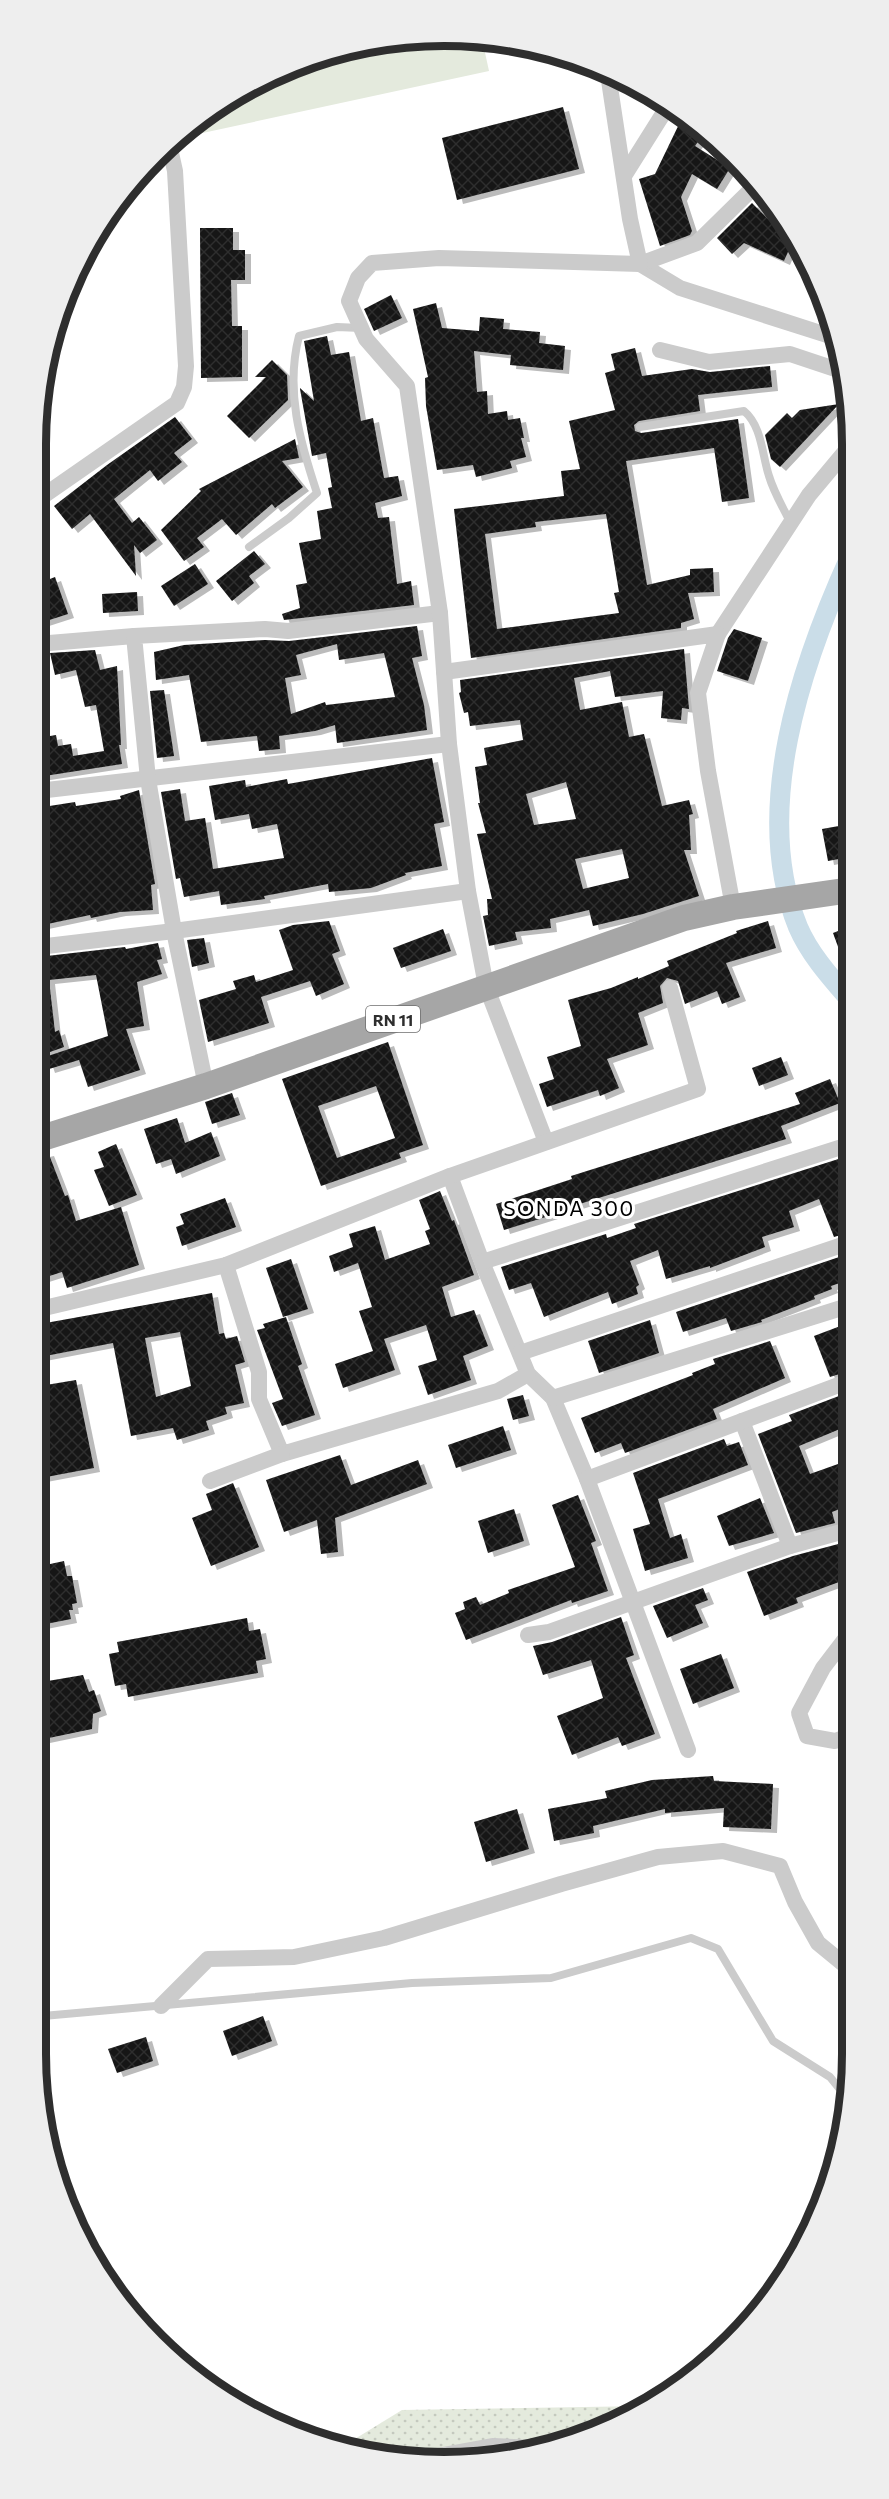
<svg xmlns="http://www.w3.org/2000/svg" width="889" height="2499" viewBox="0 0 889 2499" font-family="Commissioner,sans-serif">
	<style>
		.park { fill: url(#park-dots) }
		.pitch { fill: #e4eadd }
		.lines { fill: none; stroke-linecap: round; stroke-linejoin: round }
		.canal { stroke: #cadde8; stroke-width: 20 }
		.building { fill: url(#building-cross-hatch); fill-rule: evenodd; filter: url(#shadow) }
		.lane { stroke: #cbcbcb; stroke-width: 8 }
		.street { stroke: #cbcbcb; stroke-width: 16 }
		.primary { stroke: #a6a6a6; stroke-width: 26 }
		.labels { text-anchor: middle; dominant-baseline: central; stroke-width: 6; stroke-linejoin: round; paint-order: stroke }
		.shield { fill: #fff; stroke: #6d6d6d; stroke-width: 1.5 }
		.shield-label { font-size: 16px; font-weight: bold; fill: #2e2e2e }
		.quarter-label { font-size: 21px; letter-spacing: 1.5px; fill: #000; stroke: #fff }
		.rim { fill: none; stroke: #2e2e2e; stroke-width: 8 }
	</style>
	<defs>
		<pattern id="park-dots" width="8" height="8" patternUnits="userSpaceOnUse" patternTransform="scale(1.5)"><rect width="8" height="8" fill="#e4eadd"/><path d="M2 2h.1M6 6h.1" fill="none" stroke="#c4c9be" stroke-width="1.8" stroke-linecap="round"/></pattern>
		<pattern id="building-cross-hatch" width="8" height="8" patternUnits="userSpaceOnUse" patternTransform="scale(1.5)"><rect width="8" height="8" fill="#151515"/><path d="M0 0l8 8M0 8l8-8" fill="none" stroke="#2f2f2f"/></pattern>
		<filter id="shadow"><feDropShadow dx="6" dy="4" stdDeviation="0" flood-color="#0004"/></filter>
	</defs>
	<rect width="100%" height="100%" fill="#fff"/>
	<polygon class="park" points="645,2406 550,2449 471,2462 392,2460 345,2445 402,2410"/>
	<polygon class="pitch" points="471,37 482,39 489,71 184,137 182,132 240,91 313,58 391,40"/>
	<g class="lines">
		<path class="canal" d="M 850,557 C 801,665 751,811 798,927 C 810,955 832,979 851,1001"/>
	</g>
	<g class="building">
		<polygon points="563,107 579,169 457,200 442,138"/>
		<polygon points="682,118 703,135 695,146 730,168 717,189 692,174 681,197 692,231 690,235 660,246 639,179 655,174"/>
		<polygon points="752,203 777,228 791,234 794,238 784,261 744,243 732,254 717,238"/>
		<polygon points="200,228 233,228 233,250 245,250 245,280 231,280 232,326 242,326 242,377 201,378"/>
		<polygon points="391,295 402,318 374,331 364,309"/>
		<polygon points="436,303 442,328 479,331 480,317 504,319 503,329 540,332 539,343 565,346 563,370 510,365 511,355 474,351 477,392 487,391 488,414 507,411 508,420 520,418 524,438 521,438 526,457 510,461 512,468 476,477 473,465 437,470 426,406 425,378 428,377 413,309"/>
		<polygon points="327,336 331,355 349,352 361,421 373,418 384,478 398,476 402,496 375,503 378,518 389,517 397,584 411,581 414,605 284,620 282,614 300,608 296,585 307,583 299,543 321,539 317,511 332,508 328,488 332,487 326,453 312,456 300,389 300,388 314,401 304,341"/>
		<path d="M 635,348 L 642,376 L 692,369 L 710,372 L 770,366 L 772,387 L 698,395 L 700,411 L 639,421 L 634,425 L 635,431 L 641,433 L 738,419 L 749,498 L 722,502 L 714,448 L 626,461 L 647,585 L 690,575 L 690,569 L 713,568 L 714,592 L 688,593 L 694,619 L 681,623 L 681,628 L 471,658 L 454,509 L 564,496 L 561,471 L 580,469 L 569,421 L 615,410 L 605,373 L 615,370 L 611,354 ZM 606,514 L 619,592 L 614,593 L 619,613 L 497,629 L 485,534 L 536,527 L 535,522 Z"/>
		<polygon points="272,360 287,375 288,400 249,438 227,416 266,377 255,377"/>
		<polygon points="839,404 780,467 771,459 765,435 787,413 792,418 800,410"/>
		<polygon points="175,417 192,439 174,453 182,462 158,481 150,470 114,499 132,523 139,517 157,540 140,553 134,545 136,576 90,514 72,529 54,506 107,465"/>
		<polygon points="295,439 299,458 282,461 303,487 275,508 272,504 236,535 222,519 197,538 204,547 184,561 161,530 201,491 199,489"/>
		<polygon points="254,551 265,564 249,576 254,583 232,601 216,581"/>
		<polygon points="195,564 208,584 174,606 161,586"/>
		<polygon points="55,577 68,614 37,624 37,584"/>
		<polygon points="137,592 138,611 103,613 102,594"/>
		<path d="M 417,626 L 422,656 L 412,658 L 424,705 L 427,730 L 337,743 L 335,725 L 315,731 L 279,736 L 280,749 L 259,751 L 257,736 L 201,742 L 189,675 L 156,680 L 154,652 L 184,645 L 265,640 L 289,641 ZM 337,644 L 339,660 L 384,653 L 395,697 L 326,705 L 325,702 L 291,714 L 285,678 L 301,675 L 296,655 Z"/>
		<polygon points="734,629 762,638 748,681 717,671 728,638"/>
		<path d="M 684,649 L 689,709 L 682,708 L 681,720 L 661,718 L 663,691 L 615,697 L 610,671 L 574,678 L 580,710 L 622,702 L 629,737 L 644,734 L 662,806 L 689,800 L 693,814 L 689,815 L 691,850 L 684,850 L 699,896 L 643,914 L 593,926 L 589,910 L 550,919 L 551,928 L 515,932 L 517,940 L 489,946 L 483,916 L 488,915 L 487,899 L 492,899 L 477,834 L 486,833 L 478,803 L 480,803 L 475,767 L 487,765 L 484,748 L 523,740 L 520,720 L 470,726 L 468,712 L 464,713 L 459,693 L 461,692 L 460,680 ZM 566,782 L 576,819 L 534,825 L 526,794 ZM 622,849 L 629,878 L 583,889 L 575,859 Z"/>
		<polygon points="95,650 100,670 117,666 121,745 119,745 122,764 38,777 37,749 40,749 38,738 56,735 58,746 71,744 73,756 104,751 96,705 85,707 76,670 55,675 50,653"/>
		<polygon points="164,690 174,756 157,758 150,691"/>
		<polygon points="432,758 444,822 434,824 442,866 405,873 406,875 371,888 329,892 328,884 264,896 265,899 221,905 219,891 184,897 180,878 176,879 161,792 180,789 185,821 205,818 213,869 284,858 277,824 252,829 249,814 215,820 209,786 245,780 246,787 287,779 288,784"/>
		<polygon points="139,790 155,884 151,885 153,910 120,912 91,918 90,915 38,926 38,818 45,817 43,807 75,802 76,806 121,799 120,796"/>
		<polygon points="850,824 850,857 828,861 822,829"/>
		<polygon points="329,921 340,951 332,954 344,984 316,996 310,981 261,997 269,1023 208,1042 199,1000 236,989 233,981 254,975 256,982 293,970 279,930 293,925"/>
		<polygon points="768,921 776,948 726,963 740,997 722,1004 717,991 685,1004 678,981 667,978 660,986 663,1003 638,1013 648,1045 607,1059 619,1088 600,1096 598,1090 547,1107 539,1084 554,1079 547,1057 581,1046 568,1000 611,988 638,977 638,979 669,966 667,961 737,933 736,931"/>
		<polygon points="851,926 851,976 849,977 833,933"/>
		<polygon points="443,929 451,951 401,968 393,948"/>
		<polygon points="204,938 209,963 192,967 187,940"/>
		<polygon points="158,943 162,959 157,960 162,974 137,982 144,1026 126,1029 140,1070 88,1087 79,1060 49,1069 45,1057 108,1036 96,975 49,980 55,1032 59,1030 64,1047 39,1056 38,957 125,947 126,949"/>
		<path d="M 388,1042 L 423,1145 L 399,1153 L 401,1158 L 321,1186 L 282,1079 ZM 376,1086 L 395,1138 L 337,1158 L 318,1106 Z"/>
		<polygon points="781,1057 788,1075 759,1086 752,1068"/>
		<polygon points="830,1079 840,1103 781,1126 786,1139 567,1208 568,1210 504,1230 496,1204 572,1179 571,1176 800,1104 795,1093"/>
		<polygon points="232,1093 240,1115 212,1124 205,1102"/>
		<polygon points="177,1118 185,1143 211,1132 220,1156 176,1174 171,1159 156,1164 144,1129"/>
		<polygon points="116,1144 137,1195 109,1206 94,1170 104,1167 98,1152"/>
		<polygon points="48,1152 65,1196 68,1195 76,1221 121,1207 139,1265 67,1288 62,1272 40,1279 39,1154"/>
		<polygon points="851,1155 851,1232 834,1237 819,1199 789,1211 794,1227 762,1237 765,1247 710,1268 710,1266 666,1279 658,1250 630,1261 639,1285 636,1287 638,1294 612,1304 608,1292 544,1317 531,1283 509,1290 501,1267 606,1234 607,1238 636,1228 634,1224"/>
		<polygon points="440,1191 452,1221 454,1220 474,1275 442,1287 451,1317 474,1310 488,1346 463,1356 471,1380 428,1395 418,1366 437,1360 426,1325 384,1339 395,1370 343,1388 335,1364 373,1351 359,1311 372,1307 358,1263 334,1272 329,1256 353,1247 349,1234 375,1226 385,1260 430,1244 425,1231 430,1229 419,1200"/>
		<polygon points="225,1198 236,1227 182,1246 176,1227 184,1224 180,1214"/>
		<polygon points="851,1253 851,1279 831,1286 832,1289 814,1296 815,1299 761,1320 762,1322 731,1331 726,1318 683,1332 676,1312"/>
		<polygon points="291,1259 308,1309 283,1317 266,1268"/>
		<path d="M 212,1293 L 219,1334 L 224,1333 L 226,1339 L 237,1336 L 245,1362 L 235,1365 L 244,1403 L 225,1407 L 227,1414 L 206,1421 L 209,1430 L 177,1440 L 173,1428 L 131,1436 L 113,1343 L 40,1357 L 40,1324 ZM 180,1332 L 191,1386 L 156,1397 L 145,1338 Z"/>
		<polygon points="286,1317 302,1364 298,1366 315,1415 282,1426 272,1403 283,1399 257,1330 265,1328 263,1324"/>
		<polygon points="650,1320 659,1353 599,1373 588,1341"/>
		<polygon points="851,1322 852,1370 830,1377 814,1336"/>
		<polygon points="770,1341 785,1378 713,1409 717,1419 625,1453 621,1443 595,1453 581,1418 693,1375 692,1373 715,1364 713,1359"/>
		<polygon points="76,1380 94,1468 41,1478 40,1386"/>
		<polygon points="852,1391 852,1424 799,1446 810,1474 852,1459 852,1504 832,1512 835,1523 796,1533 758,1434 792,1421 789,1415"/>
		<polygon points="523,1395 529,1416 513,1420 507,1399"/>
		<polygon points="503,1426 511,1450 456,1468 448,1445"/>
		<polygon points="724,1439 727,1446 739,1442 748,1465 658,1499 670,1538 681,1534 688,1558 645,1571 633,1529 650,1524 633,1473"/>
		<polygon points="340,1455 351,1485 418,1460 427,1484 335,1518 338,1552 321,1554 317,1520 284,1532 266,1480"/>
		<polygon points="233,1483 259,1547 211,1566 192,1518 212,1510 206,1494"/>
		<polygon points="578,1495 596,1541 591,1543 608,1591 572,1603 571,1600 466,1640 455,1613 465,1609 463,1602 476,1597 480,1605 509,1593 508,1590 575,1567 552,1505"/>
		<polygon points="760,1498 774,1533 729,1546 717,1516"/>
		<polygon points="514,1509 524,1541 488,1553 478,1521"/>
		<polygon points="842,1543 852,1570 852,1614 850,1614 839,1582 796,1598 798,1603 764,1616 747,1572 793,1556"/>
		<polygon points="64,1561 67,1576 72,1576 77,1603 72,1604 73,1610 69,1610 71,1619 41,1625 41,1566"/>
		<polygon points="703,1588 708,1600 695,1605 703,1623 667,1638 653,1606"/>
		<polygon points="621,1617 634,1655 626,1658 655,1734 622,1746 618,1737 572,1755 557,1716 603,1698 591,1660 543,1675 533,1646 552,1642"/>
		<polygon points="247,1618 249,1631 260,1629 266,1659 256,1661 258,1673 128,1697 126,1684 115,1686 109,1654 119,1652 117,1642"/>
		<polygon points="721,1654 734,1688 693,1704 680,1669"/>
		<polygon points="83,1675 89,1692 94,1690 101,1711 93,1714 92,1729 44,1739 42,1682"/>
		<polygon points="713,1776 714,1781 773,1784 771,1829 723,1827 724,1808 665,1813 665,1809 593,1826 594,1833 554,1841 548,1809 607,1798 605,1791 652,1780"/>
		<polygon points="517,1809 529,1849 486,1862 474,1822"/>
		<polygon points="263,2016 272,2041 232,2056 223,2031"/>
		<polygon points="146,2037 153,2061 117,2073 108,2049"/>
	</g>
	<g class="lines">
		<g class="lane">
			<path d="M 640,427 L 744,411 C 762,426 762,455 769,476 C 774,493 784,509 791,524"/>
			<path d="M 249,547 L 289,518 L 317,493 C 300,442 285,390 299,336 L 337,327 L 361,328"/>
			<polyline points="43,2016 412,1983 551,1978 691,1938 718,1949 773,2041 830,2077 847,2098"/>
			<polyline points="394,2460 493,2442 559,2445"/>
		</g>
		<g class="street">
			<polyline points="624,176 668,106"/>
			<polyline points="640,264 680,288 833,337"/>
			<polyline points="640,264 697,243 757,184"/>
			<polyline points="660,350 709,362 790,354 844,372"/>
			<polyline points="36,501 177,403 184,387 186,366 175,171 169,144"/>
			<polyline points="718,634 809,495 850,446"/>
			<polyline points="37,644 134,636"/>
			<polyline points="444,672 718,634 698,693 708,771 733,907"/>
			<polyline points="38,791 449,744"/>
			<polyline points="38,947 174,931 468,891"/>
			<polyline points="206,1086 174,931 148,779 134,636 265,629 288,631 440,613"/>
			<polyline points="546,1142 486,986 468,891 449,744 440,613 407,386 366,339 349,301 358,278 372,263 439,258 640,264 630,219 608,74"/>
			<polyline points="450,1176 482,1262 528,1374 553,1398 587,1479 688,1750"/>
			<polyline points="482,1262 851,1144"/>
			<polyline points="226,1265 259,1372 259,1399 282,1454 498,1391 528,1374"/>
			<polyline points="40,1309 226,1265 450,1176 698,1089 670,988"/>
			<polyline points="520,1353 851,1242"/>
			<polyline points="553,1398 851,1305"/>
			<polyline points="742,1421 790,1546"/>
			<polyline points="587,1479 852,1380"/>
			<polyline points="210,1481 282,1454"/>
			<polyline points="852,1630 823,1668 799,1713 807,1736 835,1741 852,1735"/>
			<polyline points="528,1635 549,1632 790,1546 852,1529"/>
			<polyline points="161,2006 208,1959 294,1957 384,1938 561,1884 658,1857 723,1851 780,1866 795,1902 818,1943 846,1966 853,1966"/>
		</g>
		<polyline class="primary" points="39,1139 206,1086 684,918 733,907 851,890"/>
	</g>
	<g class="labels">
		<rect class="shield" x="366" y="1006" width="54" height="26" rx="4.5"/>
		<g class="shield-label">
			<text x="393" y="1019">RN 11</text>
		</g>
		<g class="quarter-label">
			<text x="569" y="1207">SONDA 300</text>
		</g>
	</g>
	<path d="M0 0H889V2499H0ZM444 46H444A398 398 0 0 1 842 444V2054A398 398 0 0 1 444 2452H444A398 398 0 0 1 46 2054V444A398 398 0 0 1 444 46Z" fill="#eee" fill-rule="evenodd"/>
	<path class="rim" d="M444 46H444A398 398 0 0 1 842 444V2054A398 398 0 0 1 444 2452H444A398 398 0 0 1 46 2054V444A398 398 0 0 1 444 46Z"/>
</svg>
